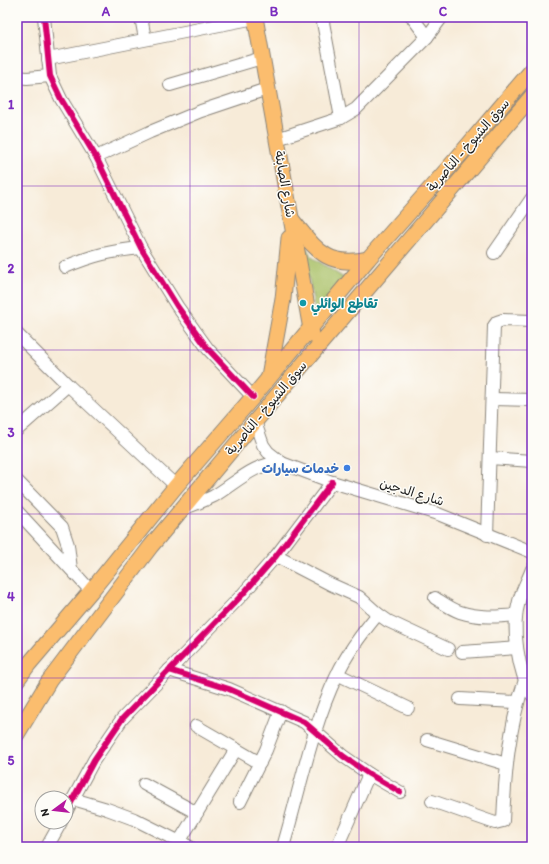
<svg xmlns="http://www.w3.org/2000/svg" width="549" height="864" viewBox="0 0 549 864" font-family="Itim,'Playpen Sans Arabic',sans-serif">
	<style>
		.green { fill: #a8c065; stroke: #626e40 }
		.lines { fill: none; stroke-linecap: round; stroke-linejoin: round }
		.minor-casing { stroke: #8a847a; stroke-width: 14 }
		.major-casing { stroke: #8a847a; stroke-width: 17 }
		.minor { stroke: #fff; stroke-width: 12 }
		.major { stroke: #fbbd6e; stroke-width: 15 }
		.cycleway-casing { stroke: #fdfcf7; stroke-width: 8 }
		.cycleway { stroke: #d6006c; stroke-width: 6 }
		.grid { fill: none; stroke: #7b2cbf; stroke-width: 1; stroke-opacity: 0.55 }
		.culture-dot { fill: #0f9aa8; stroke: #fdfcf7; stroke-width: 1.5 }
		.shop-dot { fill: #3f7fe0; stroke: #fdfcf7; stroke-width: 1.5 }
		.labels { text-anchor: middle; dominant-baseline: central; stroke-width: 3; stroke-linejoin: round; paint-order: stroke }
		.street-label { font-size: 13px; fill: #1c1c1c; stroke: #fdfcf7 }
		.culture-label { font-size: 13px; font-weight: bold; fill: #0d838f; stroke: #fdfcf7; text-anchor: start }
		.shop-label { font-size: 13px; font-weight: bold; fill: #366cbe; stroke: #fdfcf7; text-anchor: end }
		.neatline { fill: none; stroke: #7b2cbf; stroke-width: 1.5 }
		.grid-label { font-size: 13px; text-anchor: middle; font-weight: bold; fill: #7b2cbf }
	</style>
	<rect width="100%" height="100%" fill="#fdfcf7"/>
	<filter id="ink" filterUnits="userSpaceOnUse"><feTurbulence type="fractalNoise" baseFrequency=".025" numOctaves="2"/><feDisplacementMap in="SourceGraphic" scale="8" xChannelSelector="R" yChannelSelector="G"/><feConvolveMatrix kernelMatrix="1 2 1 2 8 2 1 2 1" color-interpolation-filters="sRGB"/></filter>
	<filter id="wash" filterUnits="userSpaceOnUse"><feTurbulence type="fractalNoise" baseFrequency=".012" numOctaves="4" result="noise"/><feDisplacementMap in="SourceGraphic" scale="16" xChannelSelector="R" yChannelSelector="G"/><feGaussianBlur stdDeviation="0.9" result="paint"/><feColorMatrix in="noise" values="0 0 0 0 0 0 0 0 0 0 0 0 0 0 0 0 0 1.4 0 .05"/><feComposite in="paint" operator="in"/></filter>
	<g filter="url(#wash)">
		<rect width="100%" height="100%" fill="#f7ebd8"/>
		<polygon class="green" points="303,246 306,247 312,257 347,280 315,312"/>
	</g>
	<g filter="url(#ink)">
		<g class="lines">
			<g class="minor-casing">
				<g id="minor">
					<polyline points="44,17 50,76 61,99 96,157 141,248 177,306 208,349 253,397"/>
					<polyline points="141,17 145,39"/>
					<polyline points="322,17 341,118"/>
					<polyline points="412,17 427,37"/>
					<polyline points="48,59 255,18"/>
					<polyline points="17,77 27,78 50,76"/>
					<polyline points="170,85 262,58"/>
					<polyline points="277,139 341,118 356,109 427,37 442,17"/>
					<polyline points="96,157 150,132 201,111 267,89"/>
					<polyline points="494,253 532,198"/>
					<path d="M 65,267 C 93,255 111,251 141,248"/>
					<polyline points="17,334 68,385 176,486"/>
					<polyline points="492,399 532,400"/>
					<polyline points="256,419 257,428 263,445 268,452 282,463 332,482 438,514 532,552"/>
					<polyline points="17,430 68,385"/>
					<polyline points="490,458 532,461"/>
					<polyline points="17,481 62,527 68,545 71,569"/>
					<path d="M 182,509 C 193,505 204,501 214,496 C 236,483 255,462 282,463"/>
					<polyline points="17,511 91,591"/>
					<polyline points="487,535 494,326 497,322 503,320 532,321"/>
					<polyline points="276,556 330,584 359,597 378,614 388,621 448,649"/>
					<path d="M 532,569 C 528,580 522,590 519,601 C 511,628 518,671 532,695"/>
					<path d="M 435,598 C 443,603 451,609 460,612 C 479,618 497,617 516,615"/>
					<polyline points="462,652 517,648"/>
					<polyline points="169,670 229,689 304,722 343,756 369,774 400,792"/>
					<polyline points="337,674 408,708"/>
					<polyline points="460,699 517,702"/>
					<polyline points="196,726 260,763"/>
					<polyline points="427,740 506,764"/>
					<polyline points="144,784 197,813"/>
					<polyline points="73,799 107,809 134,819 190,847"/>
					<path d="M 432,801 L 495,823 L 503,821 C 505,774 509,725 525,680"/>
					<polyline points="240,802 266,750 281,711"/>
					<polyline points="66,812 94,760 122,719 242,595 276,556 332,482"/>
					<polyline points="179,842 236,749"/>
					<polyline points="47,847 61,822"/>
					<path d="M 283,847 C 300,790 311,729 337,675 C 347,653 362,633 378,614"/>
					<polyline points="337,847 369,774"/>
				</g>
			</g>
			<g class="major-casing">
				<g id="major">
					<polyline points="255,17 312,335"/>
					<path d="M 292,220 C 316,249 326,268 368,259"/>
					<polyline points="269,376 283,299 289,238"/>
					<polyline points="17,680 28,665 91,591 176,486 253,397 368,259 458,157 532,70"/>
					<polyline points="17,734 49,681 151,546 315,350 532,96"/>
				</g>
			</g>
			<use href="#minor" class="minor"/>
			<use href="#major" class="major"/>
			<g class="cycleway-casing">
				<g id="cycleway">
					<polyline points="44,17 50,76 61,99 96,157 141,248 177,306 208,349 253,397"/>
					<polyline points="169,670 229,689 304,722 343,756 369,774 400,792"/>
					<polyline points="66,812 94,760 122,719 242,595 276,556 332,482"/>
				</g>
			</g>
			<use href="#cycleway" class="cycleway"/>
		</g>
	</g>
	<path class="grid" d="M 190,17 L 190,847M 359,17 L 359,847M 17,186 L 532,186M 17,350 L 532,350M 17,514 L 532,514M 17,678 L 532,678"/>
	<circle class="culture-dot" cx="303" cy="303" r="4"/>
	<circle class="shop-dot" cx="347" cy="468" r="4"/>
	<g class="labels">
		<g class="street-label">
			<text transform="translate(468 145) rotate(-49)">سوق الشيوخ - الناصرية</text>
			<text transform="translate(285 184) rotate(80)">شارع الصابئة</text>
			<text transform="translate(266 408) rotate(-50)">سوق الشيوخ - الناصرية</text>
			<text transform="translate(412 492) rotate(17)">شارع الدجين</text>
		</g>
		<g class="culture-label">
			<text x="311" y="303">تقاطع الوائلي</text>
		</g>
		<g class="shop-label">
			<text x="339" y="468">خدمات سيارات</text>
		</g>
	</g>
	<rect width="549" height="864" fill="none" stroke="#fdfcf7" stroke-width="44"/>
	<g transform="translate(54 810) rotate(255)"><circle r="19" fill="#fdfcf7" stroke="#a3a29f"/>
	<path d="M0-3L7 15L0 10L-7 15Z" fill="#b5179e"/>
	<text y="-6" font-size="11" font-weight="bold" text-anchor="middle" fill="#1c1c1c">N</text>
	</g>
	<rect x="22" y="22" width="505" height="820" class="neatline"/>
	<g class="grid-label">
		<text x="106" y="16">A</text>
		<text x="274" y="16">B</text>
		<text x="443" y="16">C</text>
		<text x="11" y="109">1</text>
		<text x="11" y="273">2</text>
		<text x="11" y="437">3</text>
		<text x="11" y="601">4</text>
		<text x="11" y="765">5</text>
	</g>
</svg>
